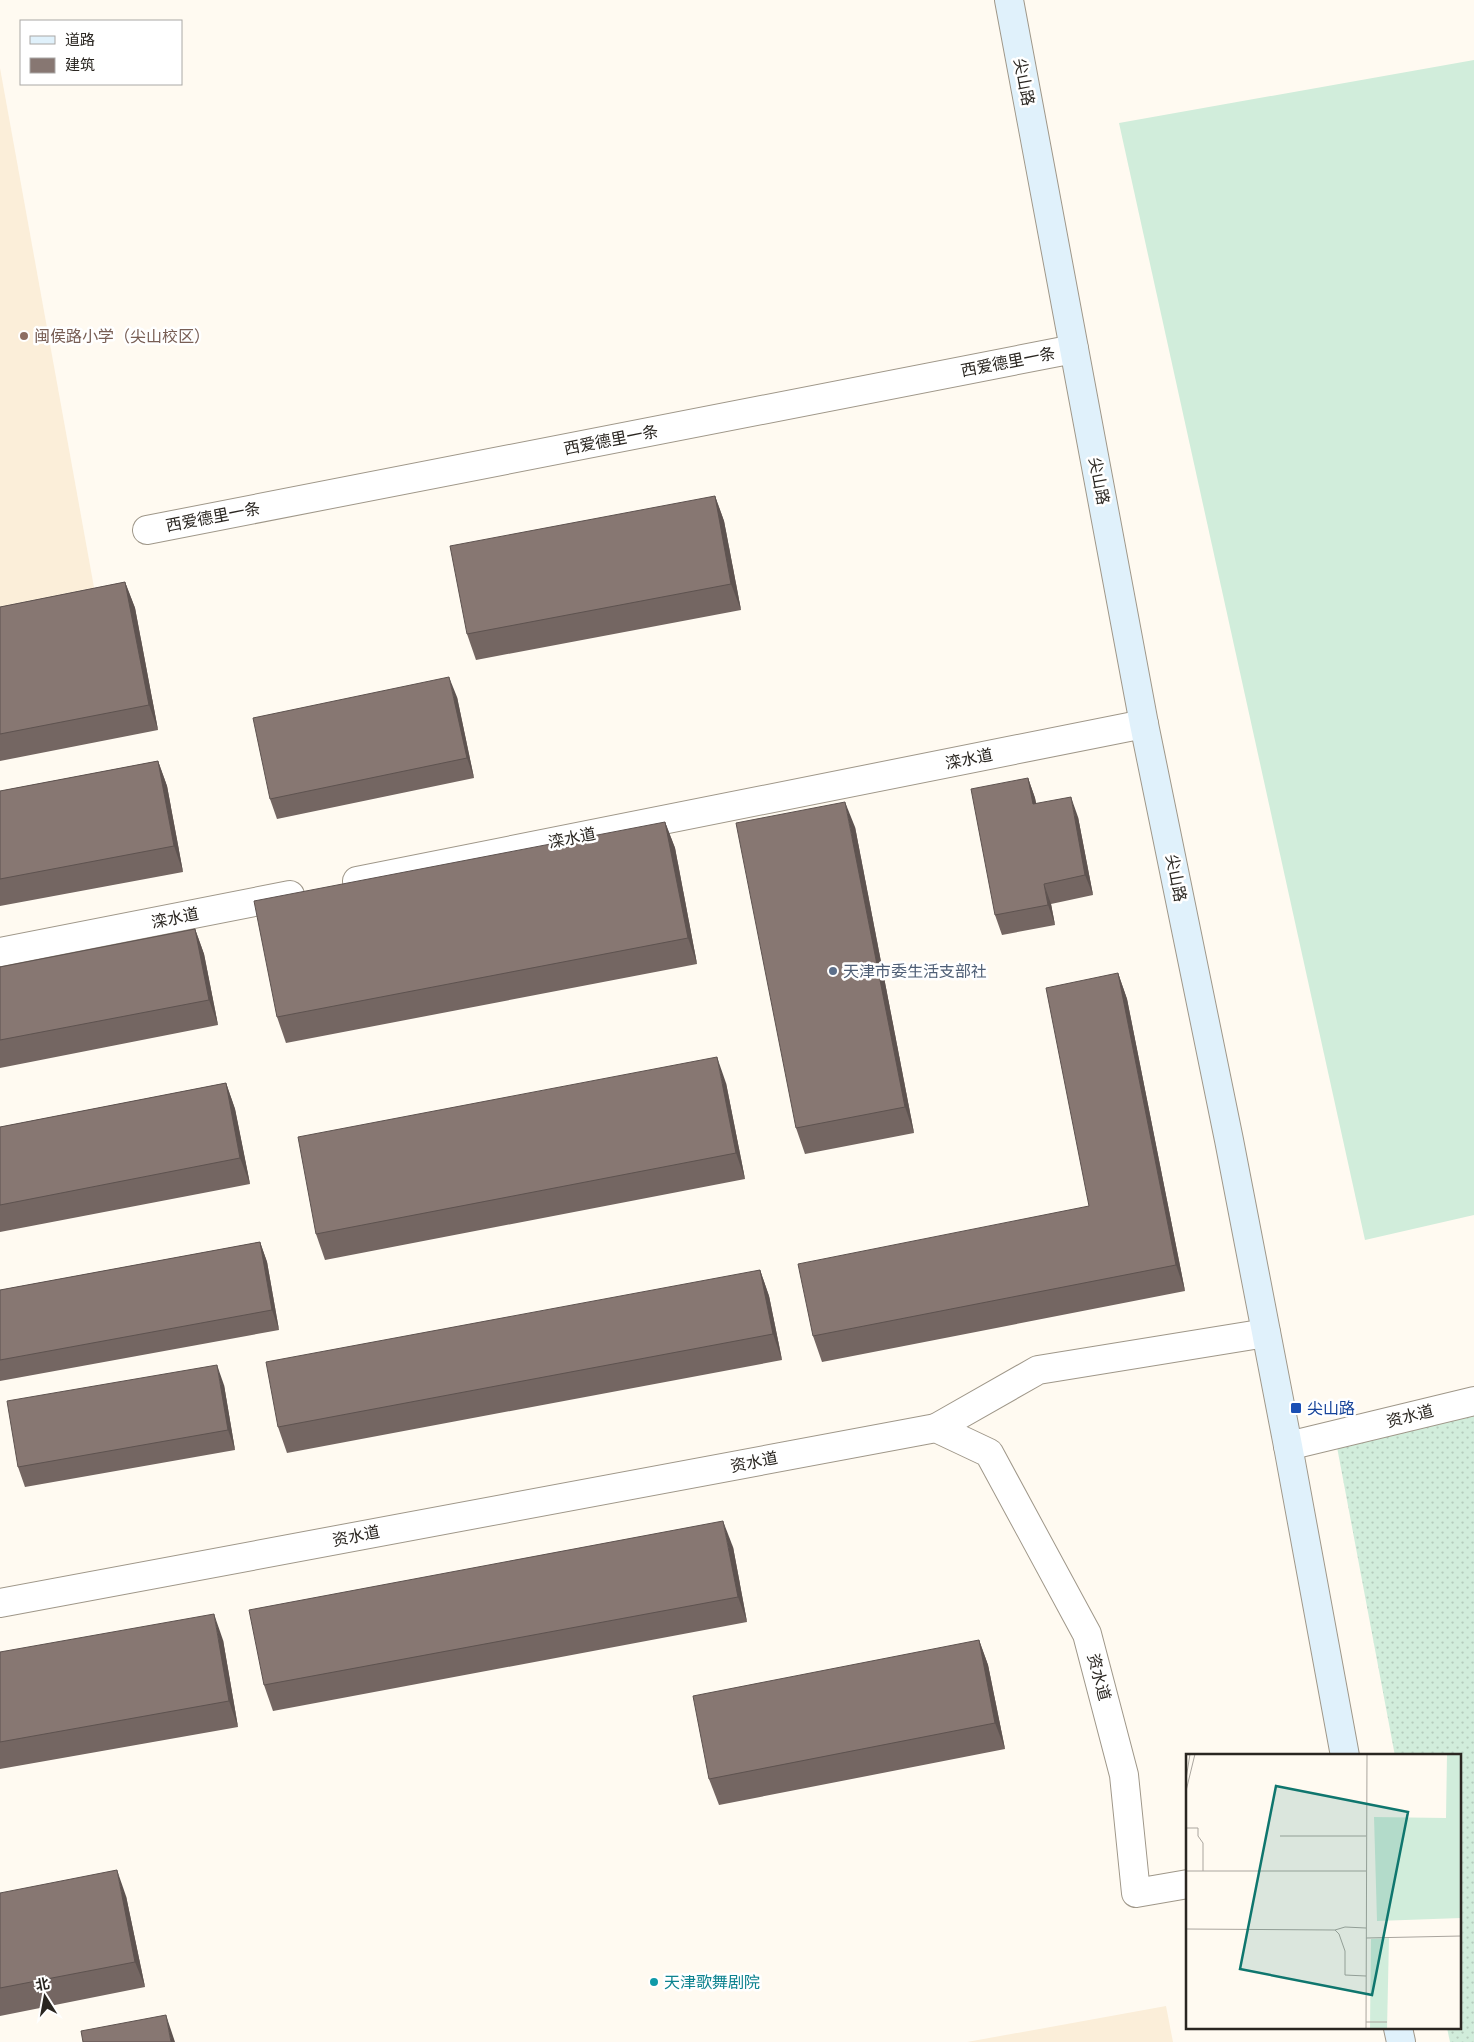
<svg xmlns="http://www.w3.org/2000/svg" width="1474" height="2042" viewBox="0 0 1474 2042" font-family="'Space Grotesk','Noto Sans SC',sans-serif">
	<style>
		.built { fill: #fbeed9 }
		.grass { fill: url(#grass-dots) }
		.garden { fill: #d1eddb }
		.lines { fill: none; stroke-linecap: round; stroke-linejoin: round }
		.street-casing { stroke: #9f9789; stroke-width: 30 }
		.secondary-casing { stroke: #9f9789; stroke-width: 30 }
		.street { stroke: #fff; stroke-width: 28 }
		.secondary { stroke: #e0f1fb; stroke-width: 28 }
		.wall { fill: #746662 }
		.shaded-wall { fill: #5e5350 }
		.building { fill: #877772; stroke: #5e5350 }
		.education-dot { fill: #8d6e63; stroke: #fff; stroke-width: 2 }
		.service-dot { fill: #5c6f8a; stroke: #fff; stroke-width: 2 }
		.transit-dot { fill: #1a4fb4; stroke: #fff; stroke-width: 2 }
		.culture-dot { fill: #0f9aa8; stroke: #fff; stroke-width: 2 }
		.labels { text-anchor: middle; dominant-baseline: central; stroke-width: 5; stroke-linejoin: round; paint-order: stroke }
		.street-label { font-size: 16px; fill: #2a2621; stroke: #fff }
		.education-label { font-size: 16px; fill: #785e54; stroke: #fff; text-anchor: start }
		.service-label { font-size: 16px; fill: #4e5e75; stroke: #fff; text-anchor: start }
		.transit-label { font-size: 16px; fill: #164399; stroke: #fff; text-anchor: start }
		.culture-label { font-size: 16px; fill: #0d838f; stroke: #fff; text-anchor: start }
		.inset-road { fill: none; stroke: #aaa59e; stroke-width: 1 }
		.view { fill: #0f766e; fill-opacity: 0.15; stroke: #0f766e; stroke-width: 2.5 }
		.inset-edge { fill: none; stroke: #2a2621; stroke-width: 2.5 }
	</style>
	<defs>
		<pattern id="grass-dots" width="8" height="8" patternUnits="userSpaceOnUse" patternTransform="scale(1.25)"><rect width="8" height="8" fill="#d1eddb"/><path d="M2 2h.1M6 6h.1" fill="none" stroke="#b4cbbc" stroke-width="1.8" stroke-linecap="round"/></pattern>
	</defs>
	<rect width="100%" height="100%" fill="#fffaf1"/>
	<g class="built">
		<polygon points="0,68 97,604 0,623"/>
		<polygon points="1166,2006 1173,2042 967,2042 1111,2016"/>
	</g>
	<polygon class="grass" points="1474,1412 1474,2042 1450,2042 1447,2028 1460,2028 1460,1756 1395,1756 1337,1447"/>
	<polygon class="garden" points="1474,60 1474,1215 1365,1240 1119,123"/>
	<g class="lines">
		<g class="street-casing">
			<g id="street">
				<polyline points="147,530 1074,349"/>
				<polyline points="357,881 1144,724"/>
				<polyline points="0,952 290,895"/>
				<polyline points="936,1428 1038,1370 1266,1333"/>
				<polyline points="1288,1446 1474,1401"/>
				<polyline points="0,1603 936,1428 989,1453 1087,1634 1124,1775 1136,1893 1188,1884"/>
			</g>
		</g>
		<g class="secondary-casing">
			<g id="secondary">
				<polyline points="1009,0 1144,724 1229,1140 1288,1446 1345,1756"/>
				<polyline points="1398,2028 1401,2042"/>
			</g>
		</g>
		<use href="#street" class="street"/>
		<use href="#secondary" class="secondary"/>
	</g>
	<g class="wall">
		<polygon points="715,496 724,521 741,610 476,660 467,634"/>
		<polygon points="125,582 135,608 158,730 0,761 0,607"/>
		<polygon points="457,697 474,778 277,819 270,799"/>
		<polygon points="158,761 167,786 183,872 0,906 0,791"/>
		<polygon points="1028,778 1035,798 1036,803 1078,817 1093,895 1051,904 1055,925 1002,935 995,915"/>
		<polygon points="665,822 675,848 697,964 286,1043 277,1017"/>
		<polygon points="855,827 914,1133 805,1154 796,1128"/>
		<polygon points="195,929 204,954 218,1025 0,1068 0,967"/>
		<polygon points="1118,973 1127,999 1185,1291 822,1362 813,1336 1089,1206"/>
		<polygon points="226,1083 235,1109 250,1184 0,1232 0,1127"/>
		<polygon points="726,1083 745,1179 325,1260 316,1234"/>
		<polygon points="260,1242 267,1262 279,1330 0,1381 0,1290"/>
		<polygon points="760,1270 769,1296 782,1360 287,1453 278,1427"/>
		<polygon points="224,1385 235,1450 25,1487 18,1467"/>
		<polygon points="733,1547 747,1622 273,1711 264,1685"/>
		<polygon points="223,1640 238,1727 0,1769 0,1652"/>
		<polygon points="979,1640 988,1665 1005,1749 719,1805 709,1779"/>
		<polygon points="0,1893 126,1896 145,1987 0,2016"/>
	</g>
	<g class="shaded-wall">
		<polygon points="715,496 724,521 741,610 731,584"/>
		<polygon points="125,582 135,608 158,730 149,705"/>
		<polygon points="449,677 457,697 474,778 467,758"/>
		<polygon points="158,761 167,786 183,872 174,846"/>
		<polygon points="1028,778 1035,798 1040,824 1033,804"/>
		<polygon points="1071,797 1078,817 1093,895 1085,875"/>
		<polygon points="845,802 855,827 914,1133 905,1107"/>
		<polygon points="665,822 675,848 697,964 688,938"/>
		<polygon points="1044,884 1051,904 1055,925 1048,905"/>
		<polygon points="195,929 204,954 218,1025 209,1000"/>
		<polygon points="1118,973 1127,999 1185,1291 1176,1265"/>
		<polygon points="717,1057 726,1083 745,1179 736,1153"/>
		<polygon points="226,1083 235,1109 250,1184 240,1158"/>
		<polygon points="260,1242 267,1262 279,1330 272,1310"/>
		<polygon points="760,1270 769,1296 782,1360 773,1334"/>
		<polygon points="217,1365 224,1385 235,1450 228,1430"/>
		<polygon points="723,1521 733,1547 747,1622 738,1597"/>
		<polygon points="214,1614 223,1640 238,1727 229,1701"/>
		<polygon points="979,1640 988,1665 1005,1749 995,1723"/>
		<polygon points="117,1870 126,1896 145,1987 135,1962"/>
		<polygon points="166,2015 175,2042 171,2042"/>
	</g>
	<g class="building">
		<polygon points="715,496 731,584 467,634 450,546"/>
		<polygon points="125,582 149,705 0,734 0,607"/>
		<polygon points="449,677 467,758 270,799 253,718"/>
		<polygon points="158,761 174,846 0,879 0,791"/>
		<polygon points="1028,778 1033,804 1071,797 1085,875 1044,884 1048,905 995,915 971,789"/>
		<polygon points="845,802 905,1107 796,1128 736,823"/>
		<polygon points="665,822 688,938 277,1017 254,901"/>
		<polygon points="195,929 209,1000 0,1040 0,967"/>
		<polygon points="1118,973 1176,1265 813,1336 798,1264 1089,1206 1046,988"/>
		<polygon points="717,1057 736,1153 316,1234 298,1137"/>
		<polygon points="226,1083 240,1158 0,1205 0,1127"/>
		<polygon points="260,1242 272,1310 0,1360 0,1290"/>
		<polygon points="760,1270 773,1334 278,1427 266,1362"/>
		<polygon points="217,1365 228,1430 18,1467 7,1401"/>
		<polygon points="723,1521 738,1597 264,1685 249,1610"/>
		<polygon points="214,1614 229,1701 0,1742 0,1652"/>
		<polygon points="979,1640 995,1723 709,1779 693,1696"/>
		<polygon points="117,1870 135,1962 0,1988 0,1893"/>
		<polygon points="166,2015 171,2042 83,2042 81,2031"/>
	</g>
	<circle class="education-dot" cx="24" cy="336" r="5"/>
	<circle class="service-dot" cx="833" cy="971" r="5"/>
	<rect class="transit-dot" x="1290" y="1402" width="12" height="12" rx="2.5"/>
	<circle class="culture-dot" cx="654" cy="1982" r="5"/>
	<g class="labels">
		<g class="street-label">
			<text transform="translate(1024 82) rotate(79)">尖山路</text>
			<text transform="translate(1008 362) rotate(-11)">西爱德里一条</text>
			<text transform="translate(611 440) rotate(-11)">西爱德里一条</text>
			<text transform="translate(1099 481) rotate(79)">尖山路</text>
			<text transform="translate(213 517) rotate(-11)">西爱德里一条</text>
			<text transform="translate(969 759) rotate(-11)">滦水道</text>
			<text transform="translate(572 838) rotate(-11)">滦水道</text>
			<text transform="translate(1176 878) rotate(79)">尖山路</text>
			<text transform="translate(175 918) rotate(-11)">滦水道</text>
			<text transform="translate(1410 1416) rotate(-14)">资水道</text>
			<text transform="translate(754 1462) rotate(-11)">资水道</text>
			<text transform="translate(356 1536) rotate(-11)">资水道</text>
			<text transform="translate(1099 1677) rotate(75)">资水道</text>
		</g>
		<g class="education-label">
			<text x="34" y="336">闽侯路小学（尖山校区）</text>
		</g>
		<g class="service-label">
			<text x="843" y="971">天津市委生活支部社</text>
		</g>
		<g class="transit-label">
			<text x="1307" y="1408">尖山路</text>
		</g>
		<g class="culture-label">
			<text x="664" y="1982">天津歌舞剧院</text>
		</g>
	</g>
	<g transform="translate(1186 1754)">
		<rect width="275" height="275" fill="#fffaf1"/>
		<path d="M 203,184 L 201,275 L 184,275 L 185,185 Z" fill="#d1eddb"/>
		<path d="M 261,0 L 275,0 L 275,164 L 191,167 L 188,63 L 260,64 Z" fill="#d1eddb"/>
		<path class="inset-road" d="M 0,25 L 4,0M 0,37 L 9,0M 0,74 L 12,74 L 12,82 L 17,89 L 17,117M 94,82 L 180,82M 0,117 L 180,117M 0,175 L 149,176 L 153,180 L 159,197 L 159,221 L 180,222M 149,176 L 159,173 L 180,174M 180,184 L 275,182M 180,268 L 201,268M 180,275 L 181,0"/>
		<path class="view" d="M 90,32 L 222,58 L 186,241 L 54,215 Z"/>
		<rect width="275" height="275" class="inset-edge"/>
	</g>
	<rect x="20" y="20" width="162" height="65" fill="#ffffff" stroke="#aaa8a6"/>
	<rect x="30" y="36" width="25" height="8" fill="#e0f1fb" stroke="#aaa8a6"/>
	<text x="65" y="45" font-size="15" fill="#2a2621">道路</text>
	<rect x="30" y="58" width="25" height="15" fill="#877772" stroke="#aaa8a6"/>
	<text x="65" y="70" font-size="15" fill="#2a2621">建筑</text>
	<g transform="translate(45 1997) rotate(349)" stroke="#ffffff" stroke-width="4" paint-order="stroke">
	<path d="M0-4L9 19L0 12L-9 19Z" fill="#2a2621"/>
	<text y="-8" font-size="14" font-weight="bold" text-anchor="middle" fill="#2a2621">北</text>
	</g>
</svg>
